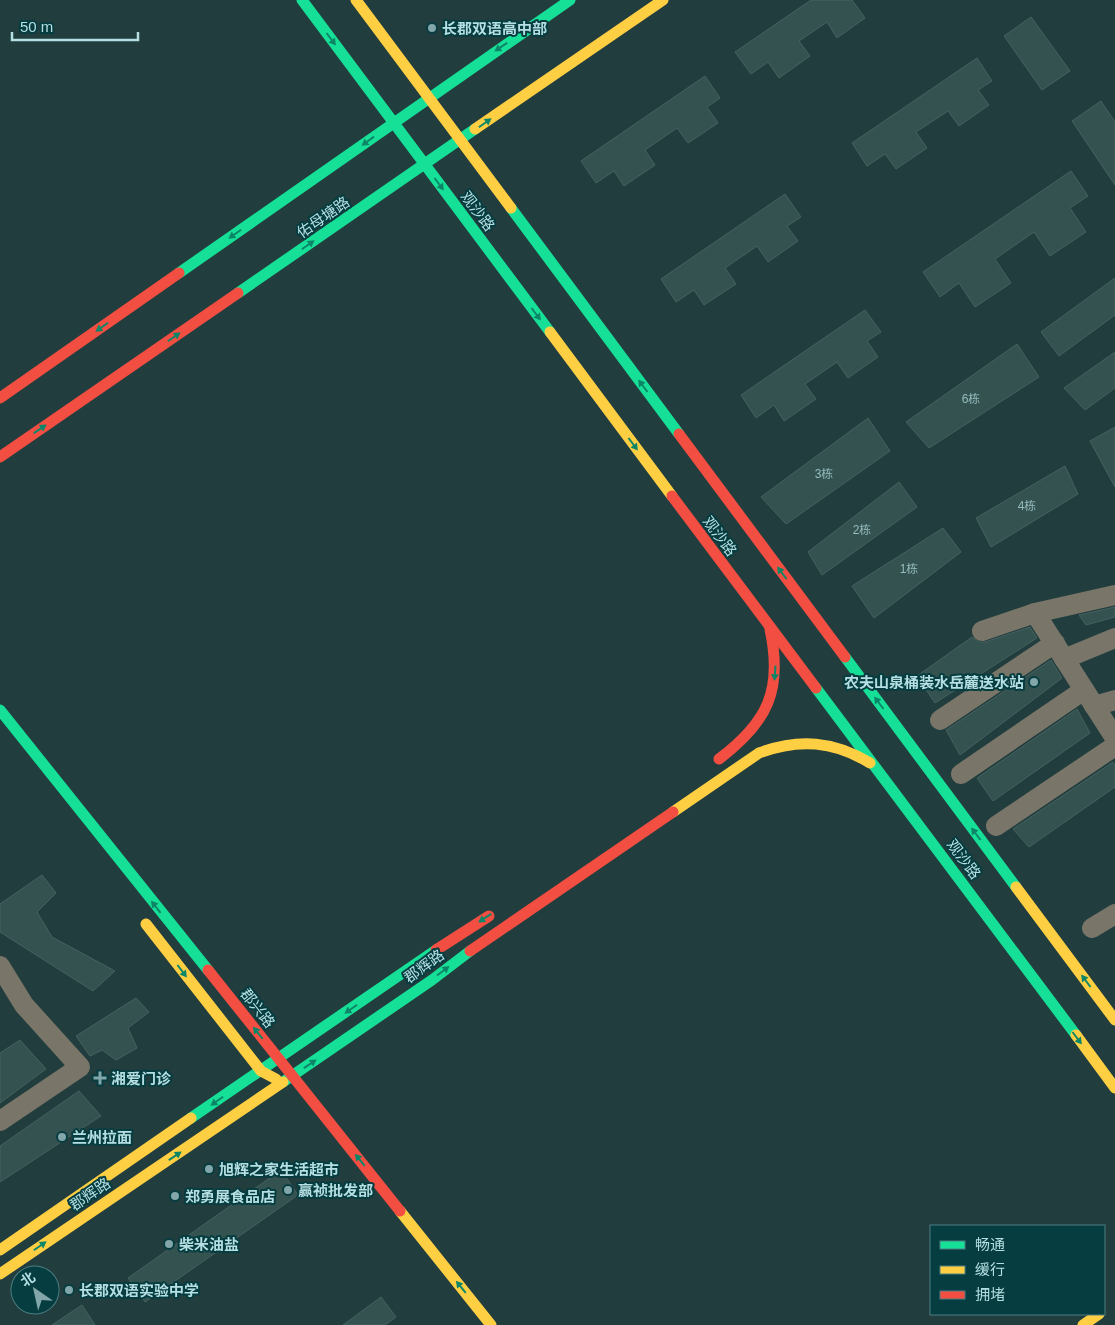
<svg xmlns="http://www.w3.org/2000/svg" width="1115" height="1325" viewBox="0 0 1115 1325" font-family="Helvetica,'Noto Sans SC',sans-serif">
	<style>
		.building { fill: #345250; stroke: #456260 }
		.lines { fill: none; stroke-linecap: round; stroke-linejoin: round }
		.street { stroke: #797669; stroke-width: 20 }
		.fast { stroke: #16e098; stroke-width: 11 }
		.slow { stroke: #ffcf43; stroke-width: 11 }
		.jam { stroke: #f24e42; stroke-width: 11 }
		.oneway { fill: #0d8668 }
		.poi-dot { fill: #82a6a9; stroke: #063d40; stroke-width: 2 }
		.labels { text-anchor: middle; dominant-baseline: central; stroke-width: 4; stroke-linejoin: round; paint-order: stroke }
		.number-label { font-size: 12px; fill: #95bcbe }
		.poi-label { font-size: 15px; font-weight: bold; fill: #b5dfe2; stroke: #063d40; text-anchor: start }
		.street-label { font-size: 15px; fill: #b5dfe2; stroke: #063d40 }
	</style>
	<rect width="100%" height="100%" fill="#223d3e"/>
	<g class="building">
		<polygon points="811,0 852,0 865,18 837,38 827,22 799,41 810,56 779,78 768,62 751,74 735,52"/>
		<polygon points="1031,17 1070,71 1042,90 1004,36"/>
		<polygon points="977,58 992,81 978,90 989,105 959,126 948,111 916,132 927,148 896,169 885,154 867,166 852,143"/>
		<polygon points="705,76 720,98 707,107 718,123 688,143 677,128 645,150 655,165 624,186 614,171 596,183 581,161"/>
		<polygon points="1101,101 1115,122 1115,185 1072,121"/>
		<polygon points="1071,171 1088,196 1070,208 1086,232 1050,256 1034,232 995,259 1011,283 975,307 959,283 940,297 923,272"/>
		<polygon points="785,194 801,217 787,226 798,241 768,262 757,246 725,268 736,284 704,305 694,290 676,302 661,279"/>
		<polygon points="1115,278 1115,315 1059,356 1041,332"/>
		<polygon points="865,310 881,332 867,341 878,357 848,378 837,362 805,384 816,399 784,421 774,405 756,418 741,395"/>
		<polygon points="1017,344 1039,377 929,448 906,422"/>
		<polygon points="1115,352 1115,388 1085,410 1064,388"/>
		<polygon points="868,418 890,451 786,524 761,497"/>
		<polygon points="1115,427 1115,487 1090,441"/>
		<polygon points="1065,466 1078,494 991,547 976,518"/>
		<polygon points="899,482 917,507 822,575 808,552"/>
		<polygon points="943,528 961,552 874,618 852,586"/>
		<polygon points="1115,607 1115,617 1086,625 1079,615"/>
		<polygon points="1030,627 1037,638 935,703 917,676 972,637 979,642 985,642"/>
		<polygon points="1051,660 1062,678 960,755 946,730"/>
		<polygon points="1077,709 1090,733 993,801 977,778"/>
		<polygon points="1113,762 1115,765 1115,787 1029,847 1013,829"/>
		<polygon points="42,875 56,893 37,912 52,937 115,971 93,991 0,932 0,904"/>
		<polygon points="136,998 149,1012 128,1028 137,1048 116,1060 102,1050 90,1056 76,1036"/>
		<polygon points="20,1040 46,1069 0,1103 0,1053"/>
		<polygon points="79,1091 101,1116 0,1182 0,1146"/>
		<polygon points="281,1170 298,1195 145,1302 128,1278"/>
		<polygon points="381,1297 396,1317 385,1325 343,1325"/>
		<polygon points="82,1305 95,1325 52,1325"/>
	</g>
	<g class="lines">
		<g class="street">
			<polyline points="1035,613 1115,738"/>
			<polyline points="982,631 1035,613 1115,595"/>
			<polyline points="1064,659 1115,638"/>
			<polyline points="1094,706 1115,700"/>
			<polyline points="940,720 1055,643"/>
			<polyline points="961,774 1084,690"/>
			<polyline points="996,826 1115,746"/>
			<polyline points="1092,928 1115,914"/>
			<polyline points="0,966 24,1005 80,1067 0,1121"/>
		</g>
		<g class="fast">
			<polyline points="302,0 550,332"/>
			<polyline points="511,208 679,434"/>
			<polyline points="179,273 570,0"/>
			<polyline points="238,293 475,129"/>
			<polyline points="845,657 1016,887"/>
			<polyline points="816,688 1076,1035"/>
			<polyline points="0,710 208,970"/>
			<polyline points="283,1082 432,980 470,951"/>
			<polyline points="191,1118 436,950"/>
		</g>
		<g class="slow">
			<polyline points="356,0 511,208"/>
			<polyline points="475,129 663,0"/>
			<polyline points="550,332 672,496"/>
			<path d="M 673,812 L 759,753 C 799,738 834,741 870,763"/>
			<polyline points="1016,887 1115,1020"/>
			<polyline points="146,924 261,1071 276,1079"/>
			<polyline points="1076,1035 1115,1088"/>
			<polyline points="400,1211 491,1325"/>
			<polyline points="0,1250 191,1118"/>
			<polyline points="0,1274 283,1082"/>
			<polyline points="1083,1325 1099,1314"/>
		</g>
		<g class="jam">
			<polyline points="0,398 179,273"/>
			<polyline points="679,434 845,657"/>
			<polyline points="0,457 238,293"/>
			<polyline points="672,496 816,688"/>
			<path d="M 719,759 C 768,722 783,690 770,629"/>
			<polyline points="436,950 489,916"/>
			<polyline points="470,951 673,812"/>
			<polyline points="208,970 400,1211"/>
		</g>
	</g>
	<defs><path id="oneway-solid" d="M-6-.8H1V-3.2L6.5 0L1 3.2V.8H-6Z" transform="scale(1.25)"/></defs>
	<g class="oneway">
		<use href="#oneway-solid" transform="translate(331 39) rotate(53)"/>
		<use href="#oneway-solid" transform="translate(501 47) rotate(146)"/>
		<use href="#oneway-solid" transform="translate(485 123) rotate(-35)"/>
		<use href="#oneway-solid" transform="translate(368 141) rotate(144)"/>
		<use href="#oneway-solid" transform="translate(439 184) rotate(53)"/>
		<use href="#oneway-solid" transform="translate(235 234) rotate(145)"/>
		<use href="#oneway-solid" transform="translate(308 245) rotate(-35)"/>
		<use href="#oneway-solid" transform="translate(536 314) rotate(53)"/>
		<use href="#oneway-solid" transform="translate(102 327) rotate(145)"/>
		<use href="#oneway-solid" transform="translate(174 337) rotate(-35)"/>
		<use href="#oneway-solid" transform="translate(643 386) rotate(-127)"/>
		<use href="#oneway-solid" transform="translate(40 429) rotate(-34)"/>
		<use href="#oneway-solid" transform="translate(633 444) rotate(53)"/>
		<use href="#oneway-solid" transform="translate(782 573) rotate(-127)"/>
		<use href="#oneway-solid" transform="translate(775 673) rotate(94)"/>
		<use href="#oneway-solid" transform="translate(879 703) rotate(-127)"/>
		<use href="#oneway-solid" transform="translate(976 834) rotate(-127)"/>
		<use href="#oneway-solid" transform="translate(156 907) rotate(-128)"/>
		<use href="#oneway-solid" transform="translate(485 918) rotate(147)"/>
		<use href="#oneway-solid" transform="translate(182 971) rotate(53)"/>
		<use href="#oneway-solid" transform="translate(443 971) rotate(-37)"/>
		<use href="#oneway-solid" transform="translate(1086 981) rotate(-127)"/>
		<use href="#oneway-solid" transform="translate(351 1009) rotate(145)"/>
		<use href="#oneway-solid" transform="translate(258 1033) rotate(-129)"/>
		<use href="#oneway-solid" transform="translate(1077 1038) rotate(53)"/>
		<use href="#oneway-solid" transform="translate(310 1064) rotate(-34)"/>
		<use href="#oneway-solid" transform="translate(217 1101) rotate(145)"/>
		<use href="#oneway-solid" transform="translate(175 1156) rotate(-34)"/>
		<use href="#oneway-solid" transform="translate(360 1160) rotate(-129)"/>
		<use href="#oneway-solid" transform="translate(40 1246) rotate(-35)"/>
		<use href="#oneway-solid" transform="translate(461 1287) rotate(-129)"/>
	</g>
	<g class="poi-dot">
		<circle cx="432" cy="28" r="5"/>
		<circle cx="1034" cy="682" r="5"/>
		<path d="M97.5 1070.5h5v5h5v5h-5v5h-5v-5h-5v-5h5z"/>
		<circle cx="62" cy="1137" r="5"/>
		<circle cx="209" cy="1169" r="5"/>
		<circle cx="288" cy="1190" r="5"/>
		<circle cx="175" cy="1196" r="5"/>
		<circle cx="169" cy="1244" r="5"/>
		<circle cx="69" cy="1290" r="5"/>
	</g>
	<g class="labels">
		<g class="number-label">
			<text x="971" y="399">6栋</text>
			<text x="824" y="474">3栋</text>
			<text x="1027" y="506">4栋</text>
			<text x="862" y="530">2栋</text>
			<text x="909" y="569">1栋</text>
		</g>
		<g class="poi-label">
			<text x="442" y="28">长郡双语高中部</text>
			<text x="1024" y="682" text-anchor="end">农夫山泉桶装水岳麓送水站</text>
			<text x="111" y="1078">湘爱门诊</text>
			<text x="72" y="1137">兰州拉面</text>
			<text x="219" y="1169">旭辉之家生活超市</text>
			<text x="298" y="1190">赢祯批发部</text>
			<text x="185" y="1196">郑勇展食品店</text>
			<text x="179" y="1244">柴米油盐</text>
			<text x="79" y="1290">长郡双语实验中学</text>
		</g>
		<g class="street-label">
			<text transform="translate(478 211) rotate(53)">观沙路</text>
			<text transform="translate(323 217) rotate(-35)">佑母塘路</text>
			<text transform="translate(720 536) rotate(53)">观沙路</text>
			<text transform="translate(964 859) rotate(53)">观沙路</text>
			<text transform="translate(424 966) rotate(-36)">郡辉路</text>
			<text transform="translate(258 1008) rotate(52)">郡兴路</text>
			<text transform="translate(90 1194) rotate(-34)">郡辉路</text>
		</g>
	</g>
	<rect x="930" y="1225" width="175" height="90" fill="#063d40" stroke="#4c7e81"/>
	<rect x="940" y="1241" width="25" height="8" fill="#16e098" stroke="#4c7e81"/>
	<text x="975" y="1250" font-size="15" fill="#b5dfe2">畅通</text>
	<rect x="940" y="1266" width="25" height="8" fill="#ffcf43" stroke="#4c7e81"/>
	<text x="975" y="1275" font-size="15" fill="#b5dfe2">缓行</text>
	<rect x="940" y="1291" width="25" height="8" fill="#f24e42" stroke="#4c7e81"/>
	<text x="975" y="1300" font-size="15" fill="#b5dfe2">拥堵</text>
	<g transform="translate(35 1290) rotate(326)"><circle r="24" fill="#063d40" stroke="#4c7e81"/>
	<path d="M0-4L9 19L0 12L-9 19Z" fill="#82a6a9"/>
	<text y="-8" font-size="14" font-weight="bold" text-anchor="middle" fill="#b5dfe2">北</text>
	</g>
	<path d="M12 32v8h126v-8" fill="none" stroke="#b5dfe2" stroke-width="2.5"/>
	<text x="20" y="32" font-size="15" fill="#b5dfe2" stroke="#063d40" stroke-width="4" paint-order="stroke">50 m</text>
</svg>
